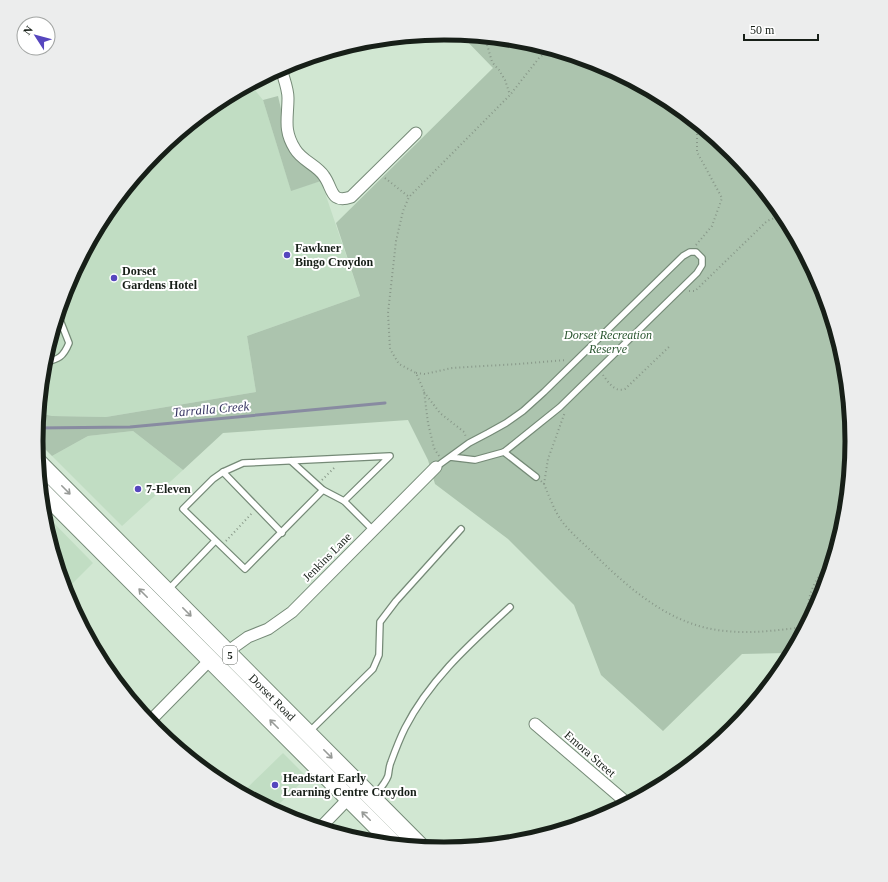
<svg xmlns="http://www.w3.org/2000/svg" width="888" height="882" viewBox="0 0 888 882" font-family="'Times New Roman',serif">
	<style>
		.built { fill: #c1ddc3 }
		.green { fill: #acc4ae }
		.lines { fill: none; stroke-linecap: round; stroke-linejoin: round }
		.stream { stroke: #888ba1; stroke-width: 3 }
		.lane-casing { stroke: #758a77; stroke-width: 8 }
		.street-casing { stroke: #758a77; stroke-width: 13 }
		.primary-casing { stroke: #758a77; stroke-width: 19 }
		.path { stroke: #889889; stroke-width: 2; stroke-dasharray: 1 3; stroke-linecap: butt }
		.lane { stroke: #fff; stroke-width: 5.5 }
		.street { stroke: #fff; stroke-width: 11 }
		.primary { stroke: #fff; stroke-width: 17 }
		.oneway { stroke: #979a97 }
		.poi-dot { fill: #5646be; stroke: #fff; stroke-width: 1.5 }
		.labels { text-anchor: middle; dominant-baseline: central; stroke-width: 4; stroke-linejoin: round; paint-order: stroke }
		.shield { fill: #fff; stroke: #5d625d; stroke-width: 1 }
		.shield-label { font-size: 11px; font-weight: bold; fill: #171f18 }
		.poi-label { font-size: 12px; font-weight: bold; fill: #171f18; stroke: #fff; text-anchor: start }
		.park-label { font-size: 12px; font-style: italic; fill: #2a5630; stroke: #fff }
		.street-label { font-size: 12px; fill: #171f18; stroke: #fff }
		.water-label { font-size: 13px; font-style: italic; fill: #363462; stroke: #fff }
		.rim { fill: none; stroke: #171f18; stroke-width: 5 }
	</style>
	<rect width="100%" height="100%" fill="#d1e7d2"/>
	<g class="built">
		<polygon points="250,84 263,100 291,190 321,181 360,296 247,336 256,392 106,417 52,416 39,413 44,361 67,285 105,214 156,152 218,102"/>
		<polygon points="133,431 183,470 122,526 52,456 88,436"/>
		<polygon points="43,512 93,563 65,591 44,520"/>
		<polygon points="283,753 307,777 273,810 242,793"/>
	</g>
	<g class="green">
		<polygon points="461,35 524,41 600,64 671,102 733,153 783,215 821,285 844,362 852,441 844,521 821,597 788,658 787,653 742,654 663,731 601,675 574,605 508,539 435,484 428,460 408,420 223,433 183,470 133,431 88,436 52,456 36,440 39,413 52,416 106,417 256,392 247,336 360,296 336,223 493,68"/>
		<polygon points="278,96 281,109 281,129 284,140 289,148 314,171 321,181 291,191 263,100"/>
	</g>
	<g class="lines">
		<polyline class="stream" points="37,428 130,427 385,403"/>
		<g class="lane-casing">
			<g id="lane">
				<path d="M 44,363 C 58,359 63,358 69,343 L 58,315"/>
				<polyline points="504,452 536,477"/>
				<polyline points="291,461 323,490 344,501 373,530"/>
				<polyline points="436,467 469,443 488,433 506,423 523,411 544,392 683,256 690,252 696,252 702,258 702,265 697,273 560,407 504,452 475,460 450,457"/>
				<polyline points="223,472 282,533"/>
				<polyline points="323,490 245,569 183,509 213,479 223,472 243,463 390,456 344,501"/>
				<polyline points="168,590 215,541"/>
				<polyline points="309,732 373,669 379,655 380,622 396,601 461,529"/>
				<path d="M 374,796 C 379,790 385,784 388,776 C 389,772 389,766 391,762 C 395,751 400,738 405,728 C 430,679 471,643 510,607"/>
			</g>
		</g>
		<g class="street-casing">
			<g id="street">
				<path d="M 281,68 C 283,77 288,88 288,98 C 288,118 283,130 295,149 C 302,161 317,165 324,176 C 333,188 330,204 351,197 L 416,133"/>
				<polyline points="227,652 248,637 268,629 292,612 436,467"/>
				<polyline points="149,722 210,660"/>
				<polyline points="535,724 627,803"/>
				<polyline points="320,828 348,799"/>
			</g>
		</g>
		<g class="primary-casing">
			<g id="primary">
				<path id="s1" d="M 38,462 L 421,847"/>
				<polyline points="41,490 394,844"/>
			</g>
		</g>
		<g class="path">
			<polyline points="485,37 492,62 499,70 505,80 510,95"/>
			<polyline points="385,178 409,197"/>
			<polyline points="696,245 712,226 722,198 697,152 697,123"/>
			<polyline points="689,291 695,291 767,221 777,217 784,216"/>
			<polyline points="416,373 425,374 452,368 518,364 566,360"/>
			<path d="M 603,375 C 608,382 615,393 625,389 L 671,345"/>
			<polyline points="424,392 440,413 464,432 466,437"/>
			<polyline points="439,456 434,448 428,423 424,391 416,373 399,364 390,349 388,313 396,241 403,211 409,197 510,95 539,58 550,49"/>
			<polyline points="322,480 336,466"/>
			<path d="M 541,481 L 544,484 C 549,496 554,510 561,520 C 571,534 587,546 599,559 C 634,593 675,627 726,631 C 752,634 779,630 805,627"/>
			<polyline points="544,484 548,459 565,412"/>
			<polyline points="226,541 253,512"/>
			<path d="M 809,620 L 808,618 C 807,593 814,580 832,561"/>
		</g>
		<use href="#lane" class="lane"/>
		<use href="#street" class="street"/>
		<use href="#primary" class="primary"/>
	</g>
	<defs><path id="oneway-shaft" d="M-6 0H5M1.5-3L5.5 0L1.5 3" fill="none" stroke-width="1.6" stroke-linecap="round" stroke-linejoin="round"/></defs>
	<g class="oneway">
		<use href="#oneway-shaft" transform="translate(66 490) rotate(45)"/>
		<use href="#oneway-shaft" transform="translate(143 593) rotate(-135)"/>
		<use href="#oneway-shaft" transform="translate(187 612) rotate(45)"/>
		<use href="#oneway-shaft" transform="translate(274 724) rotate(-135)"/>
		<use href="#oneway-shaft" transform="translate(328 754) rotate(45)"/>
		<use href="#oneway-shaft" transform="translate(366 816) rotate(-135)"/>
	</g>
	<g class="poi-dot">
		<circle cx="287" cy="255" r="4"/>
		<circle cx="114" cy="278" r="4"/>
		<circle cx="138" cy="489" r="4"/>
		<circle cx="275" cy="785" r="4"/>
	</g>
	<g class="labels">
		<rect class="shield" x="223" y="646" width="14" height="18" rx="3"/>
		<g class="shield-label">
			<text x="230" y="655">5</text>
		</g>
		<g class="poi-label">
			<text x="295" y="248">Fawkner<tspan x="295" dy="14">Bingo Croydon</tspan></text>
			<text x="122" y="271">Dorset<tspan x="122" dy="14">Gardens Hotel</tspan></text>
			<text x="146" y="489">7-Eleven</text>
			<text x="283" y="778">Headstart Early<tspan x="283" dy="14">Learning Centre Croydon</tspan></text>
		</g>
		<g class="park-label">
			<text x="608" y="335">Dorset Recreation<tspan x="608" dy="14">Reserve</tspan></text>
		</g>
		<g class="street-label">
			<text transform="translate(327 557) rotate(-45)">Jenkins Lane</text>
			<text stroke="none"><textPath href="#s1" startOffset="332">Dorset Road</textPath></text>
			<text transform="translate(590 754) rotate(41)">Emora Street</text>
		</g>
		<g class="water-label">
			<text transform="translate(211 409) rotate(-5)">Tarralla Creek</text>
		</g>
	</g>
	<path d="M0 0H888V882H0ZM43 441a401 401 0 1 1 802 0a401 401 0 1 1-802 0Z" fill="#eceded" fill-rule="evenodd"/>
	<path class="rim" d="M43 441a401 401 0 1 1 802 0a401 401 0 1 1-802 0Z"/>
	<g transform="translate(36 36) rotate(306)"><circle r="19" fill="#ffffff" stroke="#a2a5a3"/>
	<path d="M0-3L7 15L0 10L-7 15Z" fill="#5646be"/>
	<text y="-6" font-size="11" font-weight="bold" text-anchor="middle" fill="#171f18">N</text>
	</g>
	<path d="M744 34v6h74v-6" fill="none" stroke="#171f18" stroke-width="2"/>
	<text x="750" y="34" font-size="12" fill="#171f18" stroke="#ffffff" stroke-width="3" paint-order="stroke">50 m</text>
</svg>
